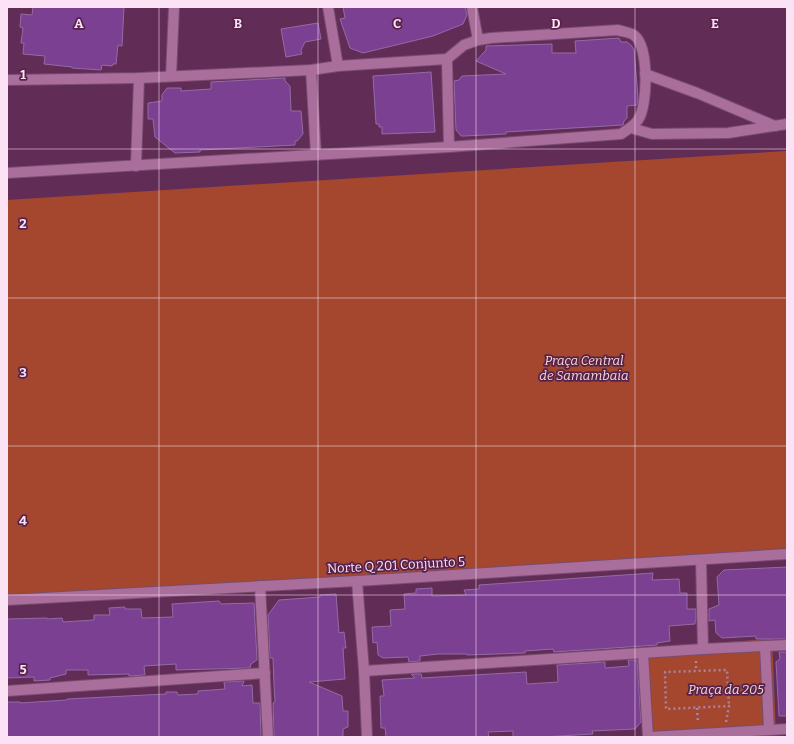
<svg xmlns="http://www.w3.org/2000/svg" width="794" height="744" viewBox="0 0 794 744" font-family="Bitter,serif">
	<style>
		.green { fill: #a4472e }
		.building { fill: #7c4092; stroke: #946ba4 }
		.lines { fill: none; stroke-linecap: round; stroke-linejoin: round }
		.minor-casing { stroke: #784c6f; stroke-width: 12 }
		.tertiary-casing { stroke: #784c6f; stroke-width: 12 }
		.path { stroke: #ab83a2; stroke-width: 2.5; stroke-dasharray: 2 3; stroke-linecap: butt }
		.minor { stroke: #a96e9b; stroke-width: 10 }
		.tertiary { stroke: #a96e9b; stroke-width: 10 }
		.grid { fill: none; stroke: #fce2f5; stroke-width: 1; stroke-opacity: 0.55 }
		.labels { text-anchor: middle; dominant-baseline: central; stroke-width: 3.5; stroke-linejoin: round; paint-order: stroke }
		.park-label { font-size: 13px; font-style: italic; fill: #f4d7cf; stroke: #56224b }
		.street-label { font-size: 13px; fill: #fce2f5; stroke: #56224b }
		.grid-label { font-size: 13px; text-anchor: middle; font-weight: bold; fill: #fce2f5; stroke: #56224b; stroke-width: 3.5; stroke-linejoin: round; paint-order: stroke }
	</style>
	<rect width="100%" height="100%" fill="#612c56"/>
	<g class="green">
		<polygon points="787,151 787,559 7,603 7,200"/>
		<polygon points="772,639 776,734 741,737 643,737 639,648"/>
	</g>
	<g class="building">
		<polygon points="33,7 124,7 122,46 118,45 116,64 113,64 112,66 102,65 101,70 72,68 72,67 44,64 45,56 23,54 24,43 21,43 23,28 20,27 21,14 32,15"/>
		<polygon points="343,7 465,7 467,15 463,24 433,36 363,53 350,48 340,19 345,18"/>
		<polygon points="318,23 321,39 305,42 301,50 302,54 286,57 281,29"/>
		<polygon points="619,38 621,42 627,42 631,45 634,50 638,97 637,105 627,106 627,118 624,121 623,125 506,132 506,134 464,136 461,136 456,130 454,81 459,80 462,76 506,74 476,61 486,50 486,46 552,44 552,53 576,53 575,41"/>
		<polygon points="431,72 435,132 382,134 382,127 379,127 379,124 376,124 373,76"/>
		<polygon points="285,78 285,81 290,86 291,111 301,111 303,134 297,141 295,141 295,145 200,150 200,152 175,153 155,137 153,119 148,119 148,103 162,101 162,95 167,88 181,88 181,91 211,89 211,82"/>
		<polygon points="787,567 787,639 756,639 756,636 722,638 716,633 715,620 709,621 709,609 719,605 717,577 724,570"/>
		<polygon points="653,573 652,580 679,579 680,593 687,593 687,609 696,609 696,621 695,621 695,624 669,626 670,641 657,643 657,645 554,652 553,649 525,651 525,653 467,655 467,654 438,654 420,656 420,661 409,662 408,657 383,658 378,655 377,642 373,643 372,627 391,626 390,610 405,609 404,594 416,593 416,589 432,588 432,596 466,595 464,590 479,589 479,585"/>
		<polygon points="336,594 339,633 344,632 346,648 343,648 345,679 309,682 342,696 343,711 348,711 348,727 343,729 343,737 274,737 273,703 275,702 274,685 273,658 270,658 268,615 279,600 320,597 320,595"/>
		<polygon points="219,601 221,604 254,603 257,660 251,664 250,668 176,670 176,664 144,666 145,675 129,676 129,674 88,675 88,670 66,670 66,674 50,678 50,680 34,681 34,677 7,678 7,619 47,618 47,619 62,618 63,622 94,620 94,615 110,615 109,608 125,607 125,609 141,609 142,618 173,617 172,604"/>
		<polygon points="779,652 787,652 787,716 779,716 776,662 780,659"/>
		<polygon points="628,660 637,660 641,722 635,729 592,731 593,734 543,737 513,737 513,731 488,732 489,737 386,737 385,728 381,728 380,696 384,696 382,680 415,678 411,674 421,674 422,678 526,672 527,684 558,682 557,665 605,662 605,668 629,666"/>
		<polygon points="244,681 242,686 252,685 253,703 260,703 261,737 7,737 7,702 20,702 20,703 67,700 67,699 166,694 166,692 177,692 178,695 198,694 198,691 225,689 224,682"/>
	</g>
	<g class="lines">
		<g class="minor-casing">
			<g id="minor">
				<polyline points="328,7 338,66"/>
				<polyline points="472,7 478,40"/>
				<polyline points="447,59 449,147"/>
				<polyline points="311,70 316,155"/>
				<polyline points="645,74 697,93 775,126"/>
				<polyline points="171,76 174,7"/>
				<path d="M 7,80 L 139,78 L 311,70 L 338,66 L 447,59 L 464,45 L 478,40 L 491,38 L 618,30 C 623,32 631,32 635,36 C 649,48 648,106 638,120 C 634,126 627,130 621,134 L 449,147 L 7,173"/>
				<polyline points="631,128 652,134 728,133 787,124"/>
				<polyline points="136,166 139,78"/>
				<polyline points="701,560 703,649"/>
				<polyline points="260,586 268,737"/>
				<polyline points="765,646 769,729"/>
				<polyline points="643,653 648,737"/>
				<polyline points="364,671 703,649 787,645"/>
				<polyline points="7,691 265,673"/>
				<polyline points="650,737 787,729"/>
			</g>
		</g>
		<g class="tertiary-casing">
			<g id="tertiary">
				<polyline points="357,581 364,671 367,737"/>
				<polyline points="7,600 357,581 787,554"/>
			</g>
		</g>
		<g class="path">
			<polyline points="696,661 696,670"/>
			<polyline points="697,708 698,723"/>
			<polyline points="726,722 729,706 666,709 665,672 727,670 729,706"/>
		</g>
		<use href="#minor" class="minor"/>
		<use href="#tertiary" class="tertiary"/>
	</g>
	<path class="grid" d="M 159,7 L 159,737M 318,7 L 318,737M 476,7 L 476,737M 635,7 L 635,737M 7,149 L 787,149M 7,298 L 787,298M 7,446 L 787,446M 7,595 L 787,595"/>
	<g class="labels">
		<g class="park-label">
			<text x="584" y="360">Praça Central<tspan x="584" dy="15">de Samambaia</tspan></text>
			<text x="726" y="689">Praça da 205</text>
		</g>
		<g class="street-label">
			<text transform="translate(396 565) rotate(-3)">Norte Q 201 Conjunto 5</text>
		</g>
	</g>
	<g class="grid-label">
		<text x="79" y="28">A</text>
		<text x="238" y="28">B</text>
		<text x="397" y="28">C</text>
		<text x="556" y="28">D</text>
		<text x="715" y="28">E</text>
		<text x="23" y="79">1</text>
		<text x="23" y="228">2</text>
		<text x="23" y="377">3</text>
		<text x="23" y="525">4</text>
		<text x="23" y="674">5</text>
	</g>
	<rect width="794" height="744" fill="none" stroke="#fce2f5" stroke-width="16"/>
</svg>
